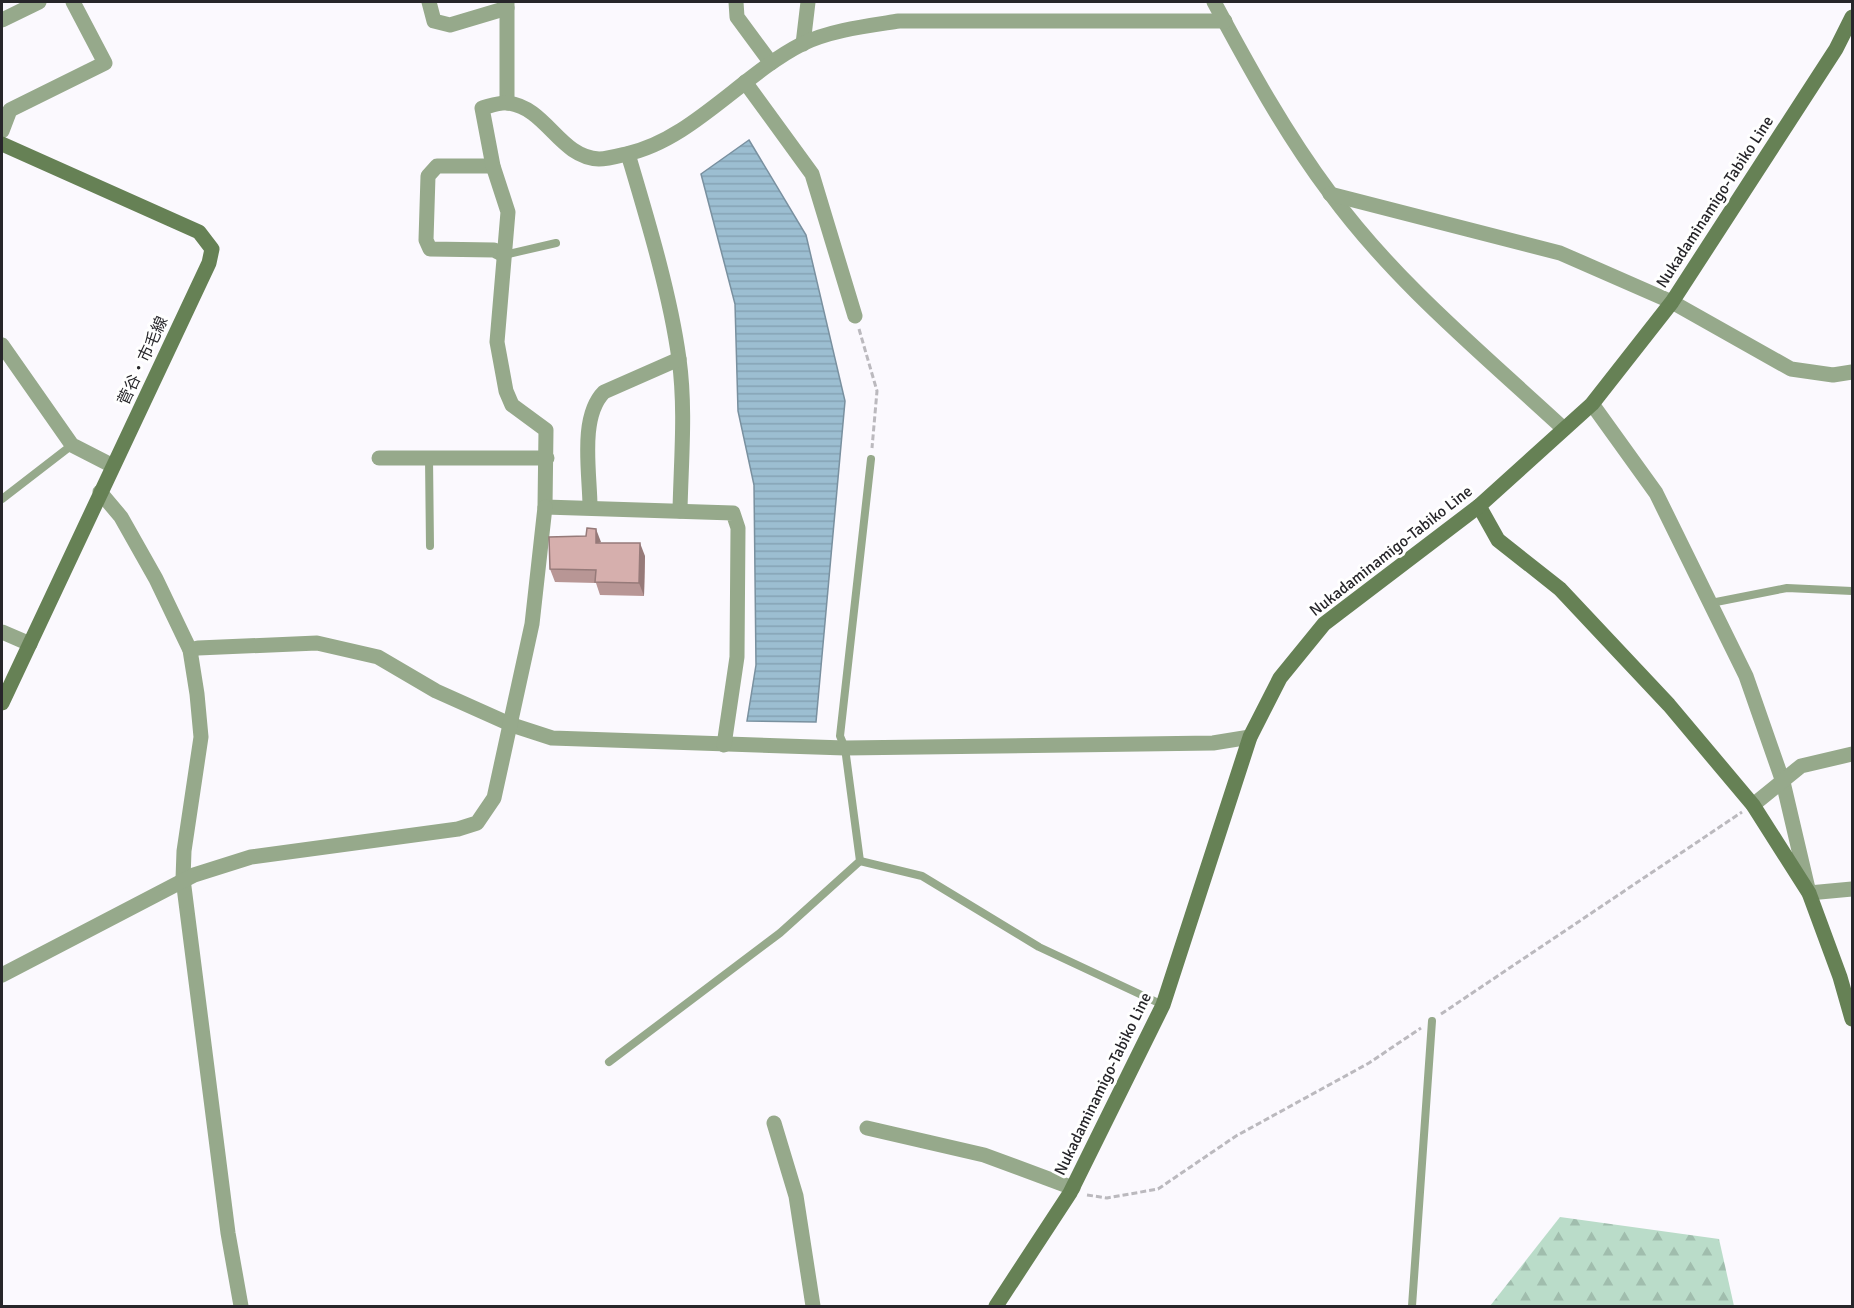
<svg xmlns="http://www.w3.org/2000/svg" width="1854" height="1308" viewBox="0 0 1854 1308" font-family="Signika,'Noto Sans JP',sans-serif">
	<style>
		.forest { fill: url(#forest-firs) }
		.water { fill: url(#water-rules); stroke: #79909f; stroke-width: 1.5 }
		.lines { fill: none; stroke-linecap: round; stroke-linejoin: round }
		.path { stroke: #bbb9be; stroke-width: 3; stroke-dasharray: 6 3; stroke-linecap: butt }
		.lane { stroke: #96a98b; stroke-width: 8 }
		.street { stroke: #96a98b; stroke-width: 15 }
		.secondary { stroke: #668155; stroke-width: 15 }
		.wall { fill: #b89695 }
		.shaded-wall { fill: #967a79 }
		.building { fill: #d6afad; stroke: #967a79; stroke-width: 1.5 }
		.labels { text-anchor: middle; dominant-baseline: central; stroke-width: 6; stroke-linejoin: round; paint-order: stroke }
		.street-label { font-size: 16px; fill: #27262a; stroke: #fff }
	</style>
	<defs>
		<pattern id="forest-firs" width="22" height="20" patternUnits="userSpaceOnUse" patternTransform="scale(1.5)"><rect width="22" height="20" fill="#badcc9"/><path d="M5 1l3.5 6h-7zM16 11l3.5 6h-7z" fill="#a0bdad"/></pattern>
		<pattern id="water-rules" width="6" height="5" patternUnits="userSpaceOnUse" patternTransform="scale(1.5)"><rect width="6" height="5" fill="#9cbed1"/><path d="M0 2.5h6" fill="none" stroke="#86a3b4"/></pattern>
	</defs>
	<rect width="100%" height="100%" fill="#fbf9fe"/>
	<polygon class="forest" points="1560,1217 1719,1239 1734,1306 1490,1306"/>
	<polygon class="water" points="749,140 806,235 845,401 816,722 747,721 756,665 754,485 738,411 735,304 701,174"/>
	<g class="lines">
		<g class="path">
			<polyline points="859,329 877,391 872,448"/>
			<polyline points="1441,1014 1742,812"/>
			<polyline points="1087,1195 1107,1198 1158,1189 1236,1136 1369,1063 1421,1028"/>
		</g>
		<g class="lane">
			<polyline points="504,255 556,243"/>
			<polyline points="429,458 430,546"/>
			<polyline points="2,499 72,445"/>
			<polyline points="1711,603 1787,588 1852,591"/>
			<polyline points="860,861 922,876 1039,947 1163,1005"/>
			<polyline points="609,1062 780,933 860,861 845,748 840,736 871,459"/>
			<polyline points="1412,1306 1432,1021"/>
		</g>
		<g class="street">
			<polyline points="429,2 434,21 450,25 507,8"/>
			<polyline points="507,2 507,103"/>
			<polyline points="736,2 737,17 771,63"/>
			<path d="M 1214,2 C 1249,67 1285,133 1330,193 C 1395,282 1483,354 1564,429"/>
			<polyline points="2,20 39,2"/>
			<polyline points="803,44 808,2"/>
			<polyline points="745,82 812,174 855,316"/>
			<polyline points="2,131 10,110 105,63 73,2"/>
			<path d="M 628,154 C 647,218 670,293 679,359 C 686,409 681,461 680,511"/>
			<polyline points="493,166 437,166 428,176 426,240 430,249 494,250 504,255"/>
			<polyline points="1330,194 1560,253 1672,302 1791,369 1833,375 1852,372"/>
			<polyline points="2,345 72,445 113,466"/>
			<polyline points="1592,404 1656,493 1746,676 1783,782 1809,893 1852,889"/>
			<polyline points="379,458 547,458"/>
			<polyline points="100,492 121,517 156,579 190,650 197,694 201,737 184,851 183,879 228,1233 241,1306"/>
			<path d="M 590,507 C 590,474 579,417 604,392 L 679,359"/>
			<polyline points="2,632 30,644"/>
			<polyline points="190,650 198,648 317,643 378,657 436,691 512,725 552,738 845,748 1213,743 1250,737"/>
			<path d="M 724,745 L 737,657 L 738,528 L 733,513 L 545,507 L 546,430 L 512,405 L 506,391 L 497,342 L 508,212 L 493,166 L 482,108 C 490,106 500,102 508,103 C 547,108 559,157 599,159 C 607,159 618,156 626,154 C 690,141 743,74 802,44 C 831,30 867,26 899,21 L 1225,21"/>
			<polyline points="1753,805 1801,766 1852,754"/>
			<polyline points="2,975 194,875 251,857 458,829 477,823 494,798 532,624 545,507"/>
			<polyline points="774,1123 796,1196 813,1306"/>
			<polyline points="867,1128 984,1155 1073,1188"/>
		</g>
		<g class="secondary">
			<polyline points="2,144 199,232 212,249 209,263 2,703"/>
			<polyline points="1479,506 1498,540 1560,589 1669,705 1753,805 1809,893 1840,977 1852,1019"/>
			<polyline points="996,1306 1070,1193 1163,1005 1250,737 1280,678 1324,624 1479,506 1592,404 1672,302 1836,49 1852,17"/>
		</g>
	</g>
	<polygon class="wall" points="586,536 601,543 645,556 644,596 600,595 596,583 555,582 550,569"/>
	<g class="shaded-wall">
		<polygon points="596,529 601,542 596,543"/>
		<polygon points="640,543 645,556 644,596 639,583"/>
	</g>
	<polygon class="building" points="587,528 596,529 596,543 640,543 639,583 595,582 596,570 550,569 549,537 586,536"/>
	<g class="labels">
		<g class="street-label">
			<text transform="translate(1715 202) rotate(-57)">Nukadaminamigo-Tabiko Line</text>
			<text transform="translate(143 361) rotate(-65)">菅谷・市毛線</text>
			<text transform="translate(1391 551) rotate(-38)">Nukadaminamigo-Tabiko Line</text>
			<text transform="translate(1103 1084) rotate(-64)">Nukadaminamigo-Tabiko Line</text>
		</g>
	</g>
	<rect width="1854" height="1308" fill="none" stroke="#27262a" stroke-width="6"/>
</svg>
